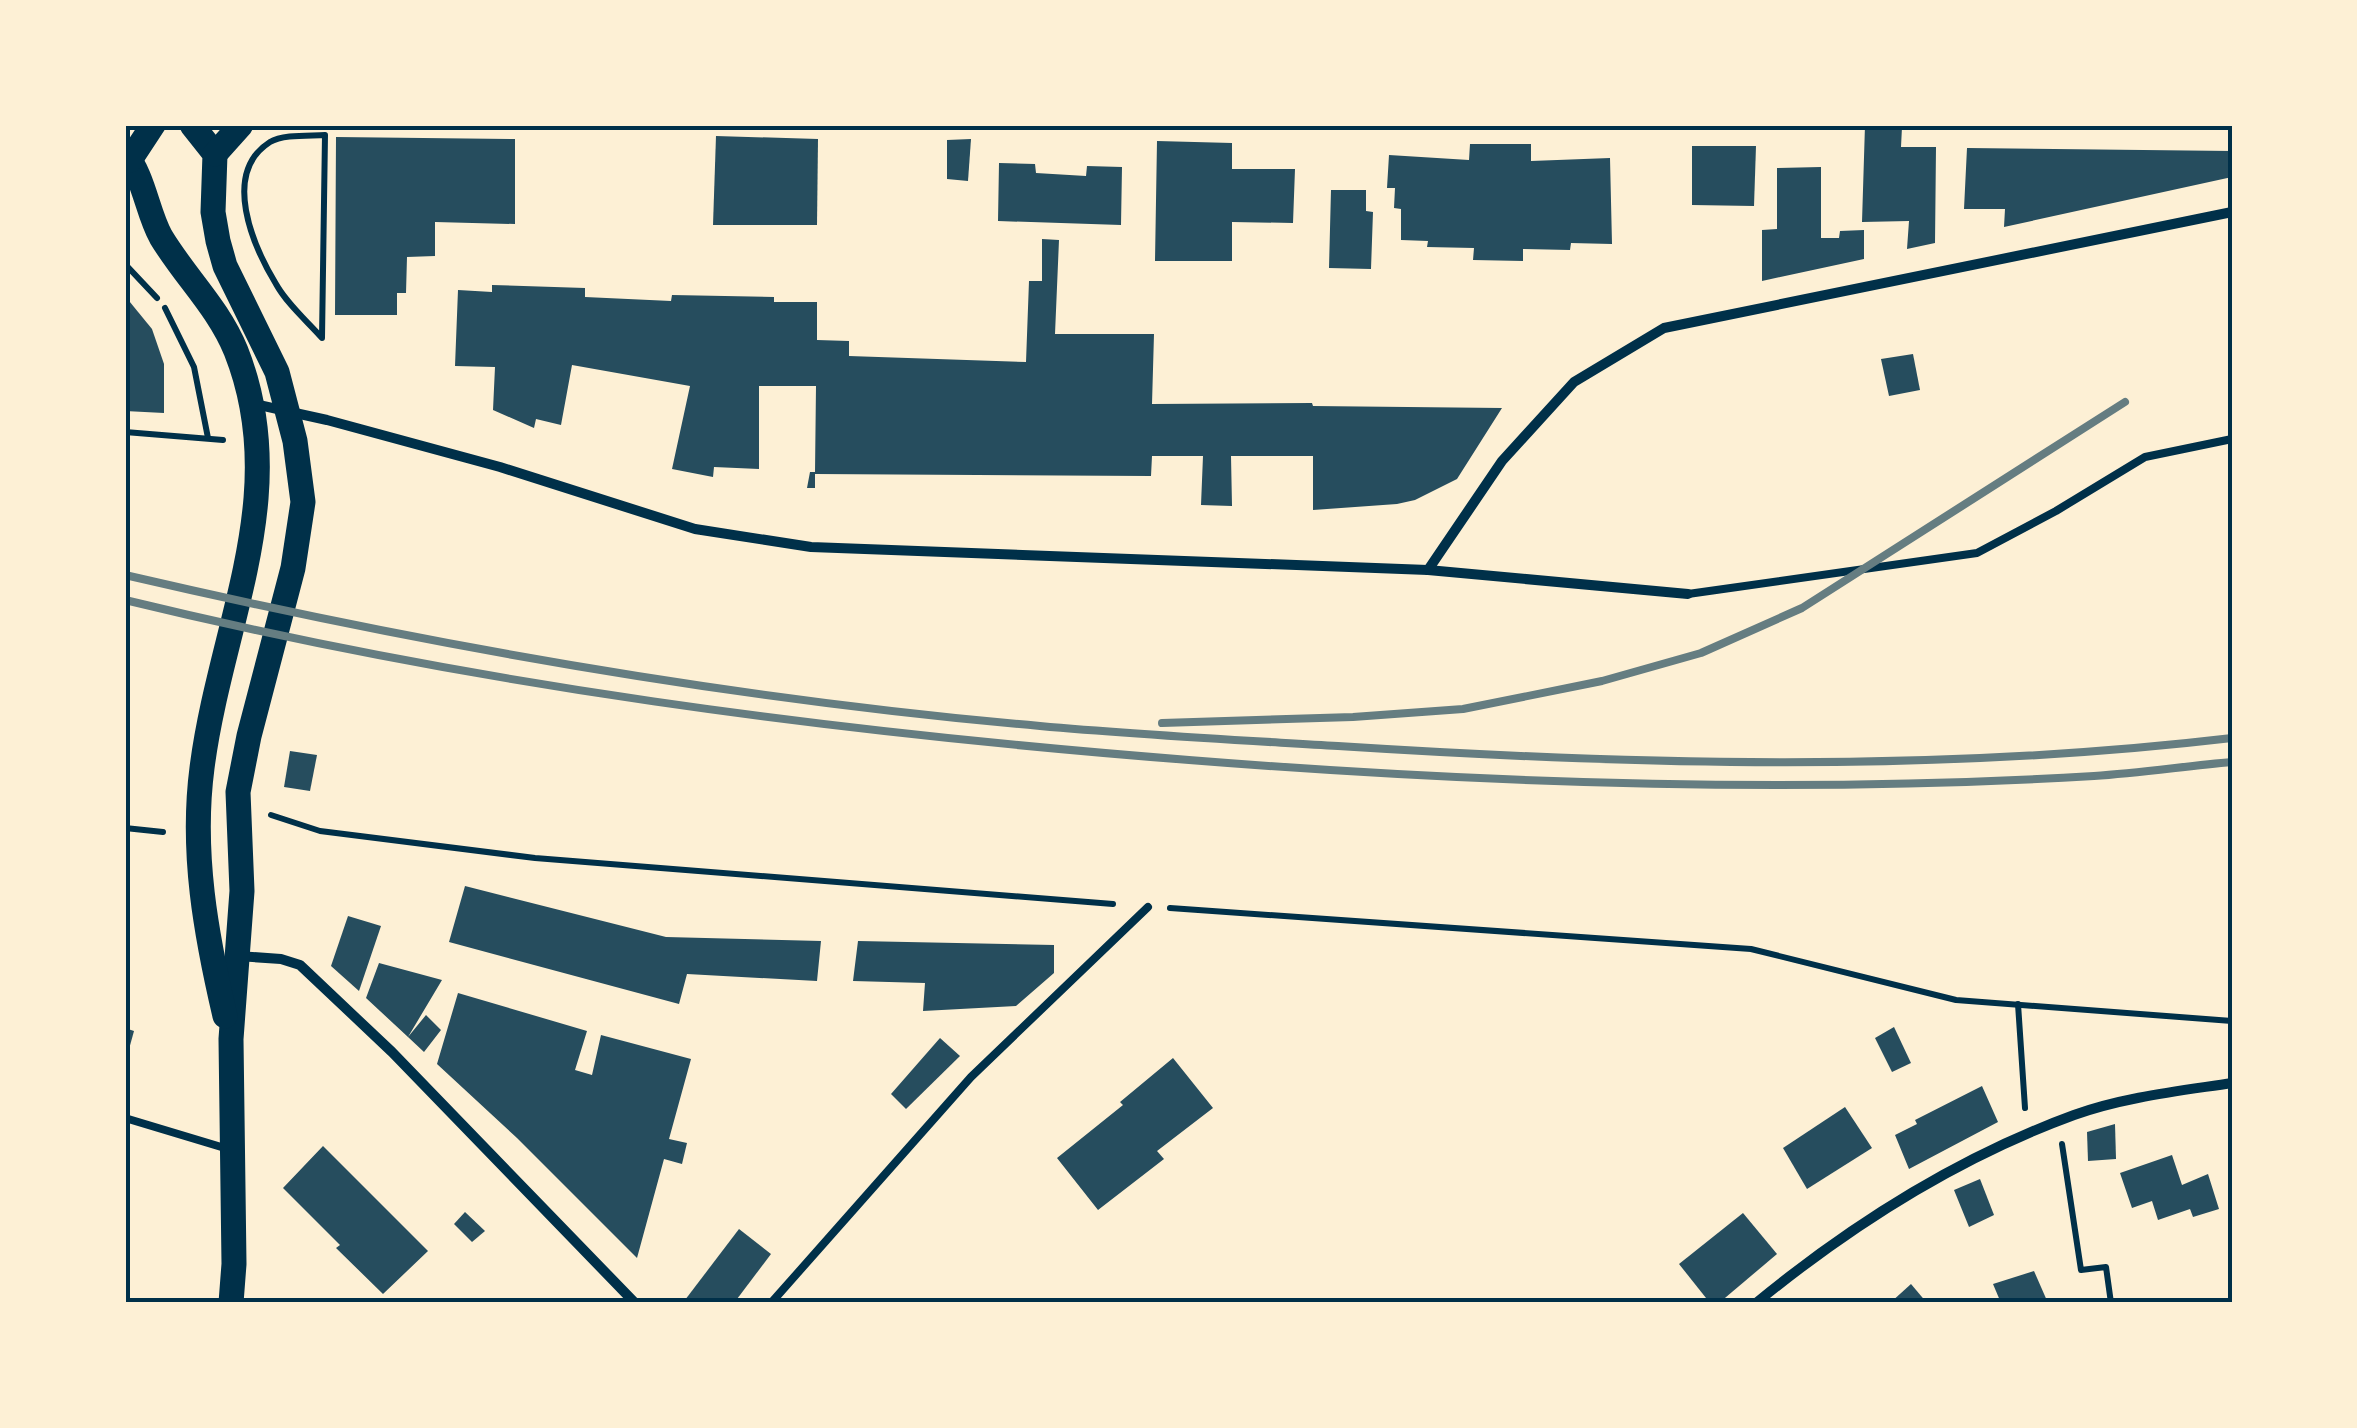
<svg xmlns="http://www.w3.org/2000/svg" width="2357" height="1428" viewBox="0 0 2357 1428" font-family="'Crimson Pro',serif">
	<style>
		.building { fill: #264d5e }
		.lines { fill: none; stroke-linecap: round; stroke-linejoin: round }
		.path { stroke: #003049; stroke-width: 6 }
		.service { stroke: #003049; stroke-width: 8 }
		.minor { stroke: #003049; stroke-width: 10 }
		.primary { stroke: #003049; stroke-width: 25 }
		.rail { stroke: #657d81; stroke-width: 8 }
		.neatline { fill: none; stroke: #003049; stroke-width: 4 }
	</style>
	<rect width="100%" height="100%" fill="#fdf0d5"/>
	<g class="building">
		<polygon points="1865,125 1902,127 1901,147 1936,147 1935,243 1907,249 1909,221 1862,222"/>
		<polygon points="716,136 818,139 817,225 713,225"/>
		<polygon points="336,137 515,139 515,224 435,222 435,256 407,257 406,293 397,293 397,315 335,315"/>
		<polygon points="971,139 968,181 947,179 947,140"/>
		<polygon points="1157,141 1232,143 1232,169 1295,169 1293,223 1232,222 1232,261 1155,261"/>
		<polygon points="1470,144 1531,144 1531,161 1610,158 1612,244 1571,243 1570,250 1523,249 1523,261 1473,260 1474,248 1427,247 1428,241 1401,240 1401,209 1394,208 1395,188 1387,188 1389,155 1469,160"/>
		<polygon points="1692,146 1756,146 1754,206 1692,205"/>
		<polygon points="1967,148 2232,151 2232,177 2004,227 2005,209 1964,209"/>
		<polygon points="999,163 1035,164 1036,173 1086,176 1087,166 1122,167 1121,225 998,221"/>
		<polygon points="1821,167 1821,238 1839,238 1840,231 1864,230 1864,259 1762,281 1762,230 1777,229 1777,168"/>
		<polygon points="1331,190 1366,190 1366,211 1373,212 1371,269 1329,268"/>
		<polygon points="1042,239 1059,240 1055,334 1154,334 1152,404 1312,403 1313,406 1502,408 1457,479 1415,500 1397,504 1313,510 1313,456 1231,456 1232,506 1201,505 1203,456 1152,456 1151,476 815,474 815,488 807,488 810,472 815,472 816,386 759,386 759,469 714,467 713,477 672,469 690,386 572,365 561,425 536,419 534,428 493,410 495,367 455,366 458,290 492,292 492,285 585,288 585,297 671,301 672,295 774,297 774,302 817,302 817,340 849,341 849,356 1026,362 1029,281 1042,281"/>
		<polygon points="125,296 152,329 164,364 164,413 125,411"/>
		<polygon points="1913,354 1920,390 1889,396 1881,359"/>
		<polygon points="290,751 317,755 310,791 284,787"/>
		<polygon points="465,886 666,937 821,941 817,981 687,974 679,1004 449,942"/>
		<polygon points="348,916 381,926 359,991 331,966"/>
		<polygon points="858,941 1054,945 1054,973 1016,1006 923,1011 925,983 853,981"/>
		<polygon points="379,963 442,980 408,1037 426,1015 441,1030 424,1052 408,1037 366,998"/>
		<polygon points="458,993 587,1031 575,1070 592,1075 601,1035 691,1059 669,1139 687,1143 682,1164 664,1159 637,1258 517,1138 437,1064"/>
		<polygon points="1894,1027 1911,1063 1892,1072 1875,1038"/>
		<polygon points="125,1028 134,1031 126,1060 125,1059"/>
		<polygon points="940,1038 960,1056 906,1109 891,1094"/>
		<polygon points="1173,1058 1213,1108 1157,1151 1164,1159 1098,1210 1057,1158 1123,1105 1120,1102"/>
		<polygon points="1982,1086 1998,1122 1909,1169 1895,1135 1917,1124 1915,1120"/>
		<polygon points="1845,1107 1872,1148 1807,1189 1783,1148"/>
		<polygon points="2115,1124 2116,1159 2088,1161 2087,1132"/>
		<polygon points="323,1146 428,1251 383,1294 336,1248 340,1245 283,1188"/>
		<polygon points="2172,1155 2182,1185 2208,1174 2219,1209 2193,1217 2190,1209 2158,1220 2152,1201 2132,1208 2120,1173"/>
		<polygon points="1980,1179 1994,1215 1969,1227 1954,1190"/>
		<polygon points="465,1212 485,1231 472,1242 454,1224"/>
		<polygon points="1743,1213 1777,1254 1719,1303 1710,1303 1679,1264"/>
		<polygon points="739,1229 771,1254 734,1303 690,1303 685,1300"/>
		<polygon points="2034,1271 2048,1303 2001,1303 1993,1284"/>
		<polygon points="1911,1284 1927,1303 1890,1303"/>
	</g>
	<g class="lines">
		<g class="path">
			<path d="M 325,135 L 322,338 C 307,321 287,304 276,284 C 253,246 221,173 270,142 C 283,134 310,136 325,135 Z"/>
			<polyline points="125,264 157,298"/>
			<polyline points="165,308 194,367 208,438"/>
			<polyline points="125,432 223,440"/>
			<polyline points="271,815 320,831 535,858 1113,904"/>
			<polyline points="125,828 163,832"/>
			<polyline points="1170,908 1751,949 1956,1000 2232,1021"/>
			<polyline points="2018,1004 2025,1108"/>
			<polyline points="2062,1144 2081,1270 2106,1267 2111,1303"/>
		</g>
		<g class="service">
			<polyline points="1688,594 1977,553 2056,511 2145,457 2232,439"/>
			<polyline points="125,1118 228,1149"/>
			<polyline points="771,1303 971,1077 1148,907"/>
		</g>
		<g class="minor">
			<polyline points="254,404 327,420 500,467 695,529 811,547 1428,570 1688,594"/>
			<polyline points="1428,570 1502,461 1574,382 1664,328 2232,212"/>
			<polyline points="238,956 281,959 300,965 392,1052 635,1303"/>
			<path d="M 1756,1303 C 1850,1226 1959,1157 2074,1115 C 2124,1097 2180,1091 2232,1083"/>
		</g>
		<g class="primary">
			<polyline points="192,125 215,154 213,212 218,241 225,266 277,372 295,441 303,502 293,568 249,736 238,792 242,891 231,1039 234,1264 231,1303"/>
			<path d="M 125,154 C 144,176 147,212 161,237 C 185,277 218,307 236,351 C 293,495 220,626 202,768 C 191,852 206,935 225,1016"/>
			<polyline points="215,154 241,125"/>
			<polyline points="130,160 153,125"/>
		</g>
		<g class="rail">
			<path d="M 125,575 C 426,645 732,699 1040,726 C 1139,735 1238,740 1338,746 C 1635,765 1936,773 2232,738"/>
			<path d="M 125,600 C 474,685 831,732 1189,760 C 1490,784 1792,794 2094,776 C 2140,773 2186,766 2232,762"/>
			<polyline points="1162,723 1353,717 1463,709 1602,681 1701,653 1802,608 2125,402"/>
		</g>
	</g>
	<rect width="2357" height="1428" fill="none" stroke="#fdf0d5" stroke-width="255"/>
	<rect x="128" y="128" width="2102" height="1172" class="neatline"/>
</svg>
